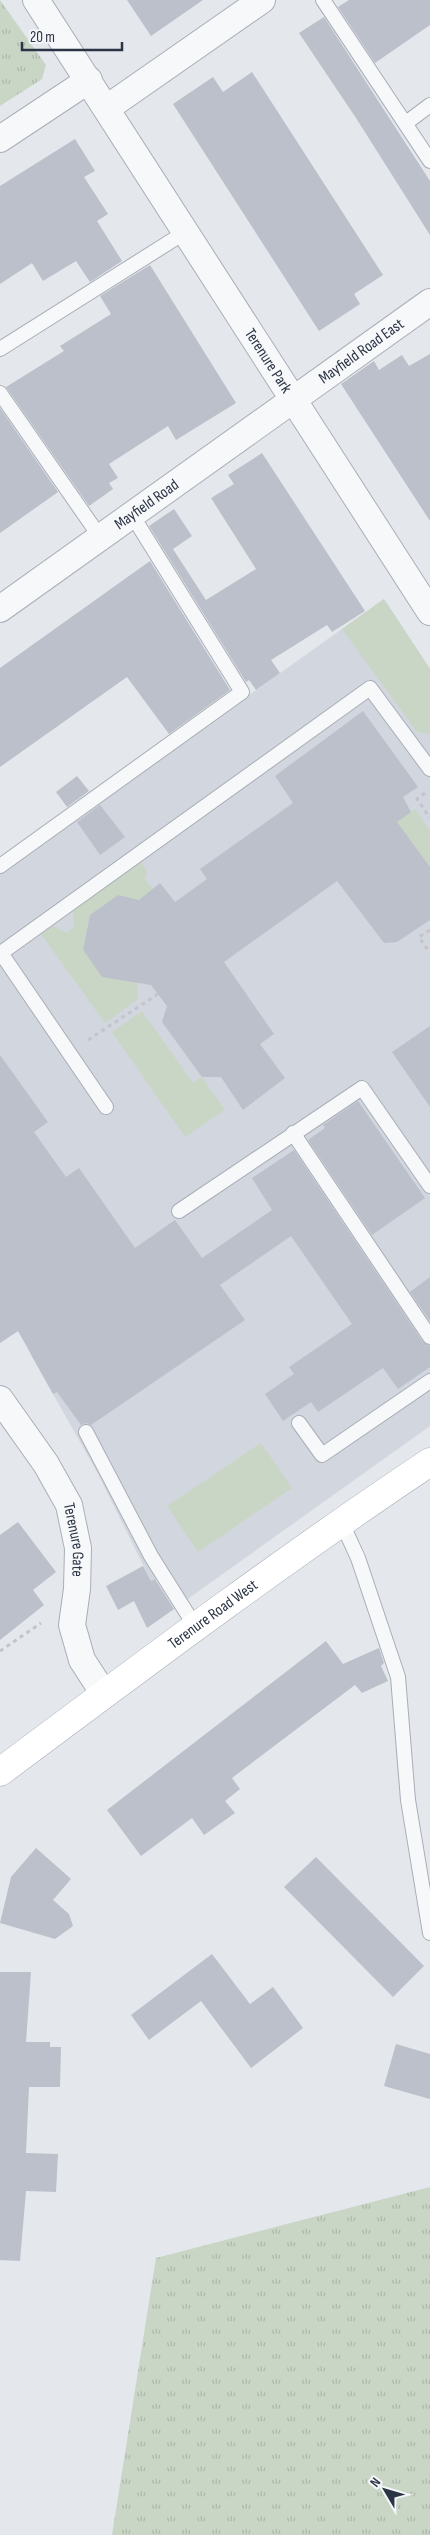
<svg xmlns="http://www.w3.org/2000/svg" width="430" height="2535" viewBox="0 0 430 2535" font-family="'Sofia Sans Condensed',sans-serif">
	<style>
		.built { fill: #d2d6de }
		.green { fill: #c9d6c5 }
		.park { fill: url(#park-tufts) }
		.building { fill: #bbc0ca }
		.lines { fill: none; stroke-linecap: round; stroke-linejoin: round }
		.lane-casing { stroke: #a9aeb7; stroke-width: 16 }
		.street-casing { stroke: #a9aeb7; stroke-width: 28 }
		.secondary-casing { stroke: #a9aeb7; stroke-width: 29 }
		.path { stroke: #c2c5cb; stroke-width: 3; stroke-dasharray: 4 4; stroke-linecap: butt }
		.lane { stroke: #f7f8fa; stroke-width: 14 }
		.street { stroke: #f7f8fa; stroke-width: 26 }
		.secondary { stroke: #fff; stroke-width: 28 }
		.labels { text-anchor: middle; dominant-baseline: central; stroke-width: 4.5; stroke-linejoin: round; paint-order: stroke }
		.street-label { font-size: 16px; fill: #2b3445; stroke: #f4f6f9 }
	</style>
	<defs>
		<pattern id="park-tufts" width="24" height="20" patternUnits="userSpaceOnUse" patternTransform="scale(1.25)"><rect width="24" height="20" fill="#c9d6c5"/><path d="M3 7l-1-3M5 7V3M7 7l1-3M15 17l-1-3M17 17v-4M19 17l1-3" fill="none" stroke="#adb8ab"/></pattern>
	</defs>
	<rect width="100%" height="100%" fill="#e4e7ec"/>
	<polygon class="built" points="384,599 430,669 430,1426 175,1608 159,1578 151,1581 97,1472 31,1355 34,1346 21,1329 0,1343 0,873"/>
	<g class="green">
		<polygon points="384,599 430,669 430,734 417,732 342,629"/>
		<polygon points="415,809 430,831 430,867 409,839 398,840 387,829"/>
		<polygon points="139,859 147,871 145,880 174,912 151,903 118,895 90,915 83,950 137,982 138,999 105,1023 41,934 53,926 67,933 74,927 73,907"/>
		<polygon points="142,1011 193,1083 202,1077 225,1110 185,1137 112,1032"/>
		<polygon points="261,1443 292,1488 198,1552 167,1506"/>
	</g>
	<g class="park">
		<polygon points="0,0 46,65 42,79 0,106"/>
		<polygon points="430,2187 430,2535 112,2535 156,2258"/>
	</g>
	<g class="building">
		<polygon points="127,0 203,0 151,36"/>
		<polygon points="349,0 430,0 430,25 375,63 338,7"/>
		<polygon points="324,17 430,181 430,235 356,118 299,33"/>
		<polygon points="252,72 383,275 354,294 360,304 319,331 173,104 213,77 223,92"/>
		<polygon points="75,139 95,171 84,177 108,214 97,221 122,261 90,282 76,261 43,281 32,263 0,284 0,186"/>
		<polygon points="150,265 236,403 176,440 168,426 109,464 118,478 109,483 113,489 89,506 6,387 64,351 60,346 111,314 100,296"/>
		<polygon points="430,354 430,521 341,384 374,361 379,370 402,355 409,366"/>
		<polygon points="0,408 58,492 0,533"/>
		<polygon points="262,453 365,611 332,632 327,625 271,660 280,673 256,690 249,680 246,682 149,526 174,509 192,536 173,549 206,600 256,569 211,498 234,484 228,475"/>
		<polygon points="150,561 230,690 169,734 127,677 0,767 0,668"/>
		<polygon points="363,711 418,787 403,797 411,812 397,822 430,867 430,920 397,942 384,943 337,881 224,962 274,1034 260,1044 285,1078 243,1110 221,1077 202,1077 162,1022 167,1006 151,985 102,977 83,950 90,915 118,895 139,900 160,883 175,902 207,879 200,869 293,803 275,776"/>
		<polygon points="77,776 89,791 67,807 56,792"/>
		<polygon points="100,805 125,837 100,855 77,822"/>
		<polygon points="430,1026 430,1107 392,1052"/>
		<polygon points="0,1055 48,1122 34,1132 66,1177 79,1168 135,1248 175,1220 202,1258 272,1210 252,1178 294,1150 423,1342 430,1346 430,1367 398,1389 383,1368 318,1412 311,1402 283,1421 265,1394 294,1374 289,1367 352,1324 291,1236 220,1285 245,1320 91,1425 86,1423 81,1425 57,1392 53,1394 18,1331 0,1343"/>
		<polygon points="358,1101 425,1198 372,1235 308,1140 325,1128 323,1125"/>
		<polygon points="430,1277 430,1321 410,1292"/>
		<polygon points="18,1522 56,1572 33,1590 44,1605 0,1640 0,1535"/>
		<polygon points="143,1566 151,1581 155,1579 174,1609 147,1628 134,1601 118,1610 106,1586"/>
		<polygon points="326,1641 343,1664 379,1648 384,1663 381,1666 388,1681 362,1693 355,1685 232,1778 240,1789 225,1801 235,1813 204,1835 192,1818 141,1856 107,1810"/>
		<polygon points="36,1848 71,1879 53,1900 69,1914 73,1926 55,1939 0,1923 11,1877"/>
		<polygon points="316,1857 424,1966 393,1997 284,1887"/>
		<polygon points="212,1954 250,2004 273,1987 303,2028 251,2068 201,2001 149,2040 131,2015"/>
		<polygon points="0,1972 31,1972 26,2042 50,2042 50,2047 61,2047 60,2087 29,2087 26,2153 58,2154 56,2192 26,2191 20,2261 0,2260"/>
		<polygon points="396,2044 430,2054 430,2099 384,2086"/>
	</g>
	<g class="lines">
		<g class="lane-casing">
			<g id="lane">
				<polyline points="323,0 430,161"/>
				<polyline points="406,123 430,105"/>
				<polyline points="0,349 187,231"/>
				<polyline points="0,393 100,537"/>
				<polyline points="0,866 242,692 132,515"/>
				<polyline points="106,1107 1,953 370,688 430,769"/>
				<polyline points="293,1133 430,1337"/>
				<polyline points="179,1211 362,1088 430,1186"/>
				<polyline points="299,1423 322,1455 430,1381"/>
				<polyline points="86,1432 151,1556 195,1626"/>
				<polyline points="341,1521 358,1558 398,1677 408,1800 430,1933"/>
			</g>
		</g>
		<g class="street-casing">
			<g id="street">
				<path id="s1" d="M 36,0 L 430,612"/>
				<polyline points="107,108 262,0"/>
				<polyline points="0,139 89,80"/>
				<path id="s2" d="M 0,609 L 430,302"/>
				<path id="s3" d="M 0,1399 L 46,1464 L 69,1505 L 78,1548 L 77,1589 L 72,1625 L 82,1660 L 104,1694"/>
			</g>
		</g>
		<g class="secondary-casing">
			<g id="secondary">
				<path id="s4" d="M 0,1772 C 142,1666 283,1560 430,1462"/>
			</g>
		</g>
		<g class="path">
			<polyline points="425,793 417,799 430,818"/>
			<polyline points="430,930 419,937 430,953"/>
			<polyline points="88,1040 158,994"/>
			<polyline points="0,1651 41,1623"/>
		</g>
		<use href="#lane" class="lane"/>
		<use href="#street" class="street"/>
		<use href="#secondary" class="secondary"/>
	</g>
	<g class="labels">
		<g class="street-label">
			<text stroke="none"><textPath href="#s2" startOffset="444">Mayfield Road East</textPath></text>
			<text stroke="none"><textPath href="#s1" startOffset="429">Terenure Park</textPath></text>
			<text stroke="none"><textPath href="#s2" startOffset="180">Mayfield Road</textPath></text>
			<text stroke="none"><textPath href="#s3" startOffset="162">Terenure Gate</textPath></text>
			<text stroke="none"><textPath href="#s4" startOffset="265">Terenure Road West</textPath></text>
		</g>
	</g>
	<g transform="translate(385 2490) rotate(308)" stroke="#f4f6f9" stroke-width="4" paint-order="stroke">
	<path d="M0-4L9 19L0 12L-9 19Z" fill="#2b3445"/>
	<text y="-8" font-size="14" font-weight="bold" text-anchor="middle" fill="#2b3445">N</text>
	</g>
	<path d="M22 42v8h100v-8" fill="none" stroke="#2b3445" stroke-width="2.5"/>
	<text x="30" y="42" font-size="15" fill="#2b3445" stroke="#f4f6f9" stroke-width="4" paint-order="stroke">20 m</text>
</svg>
